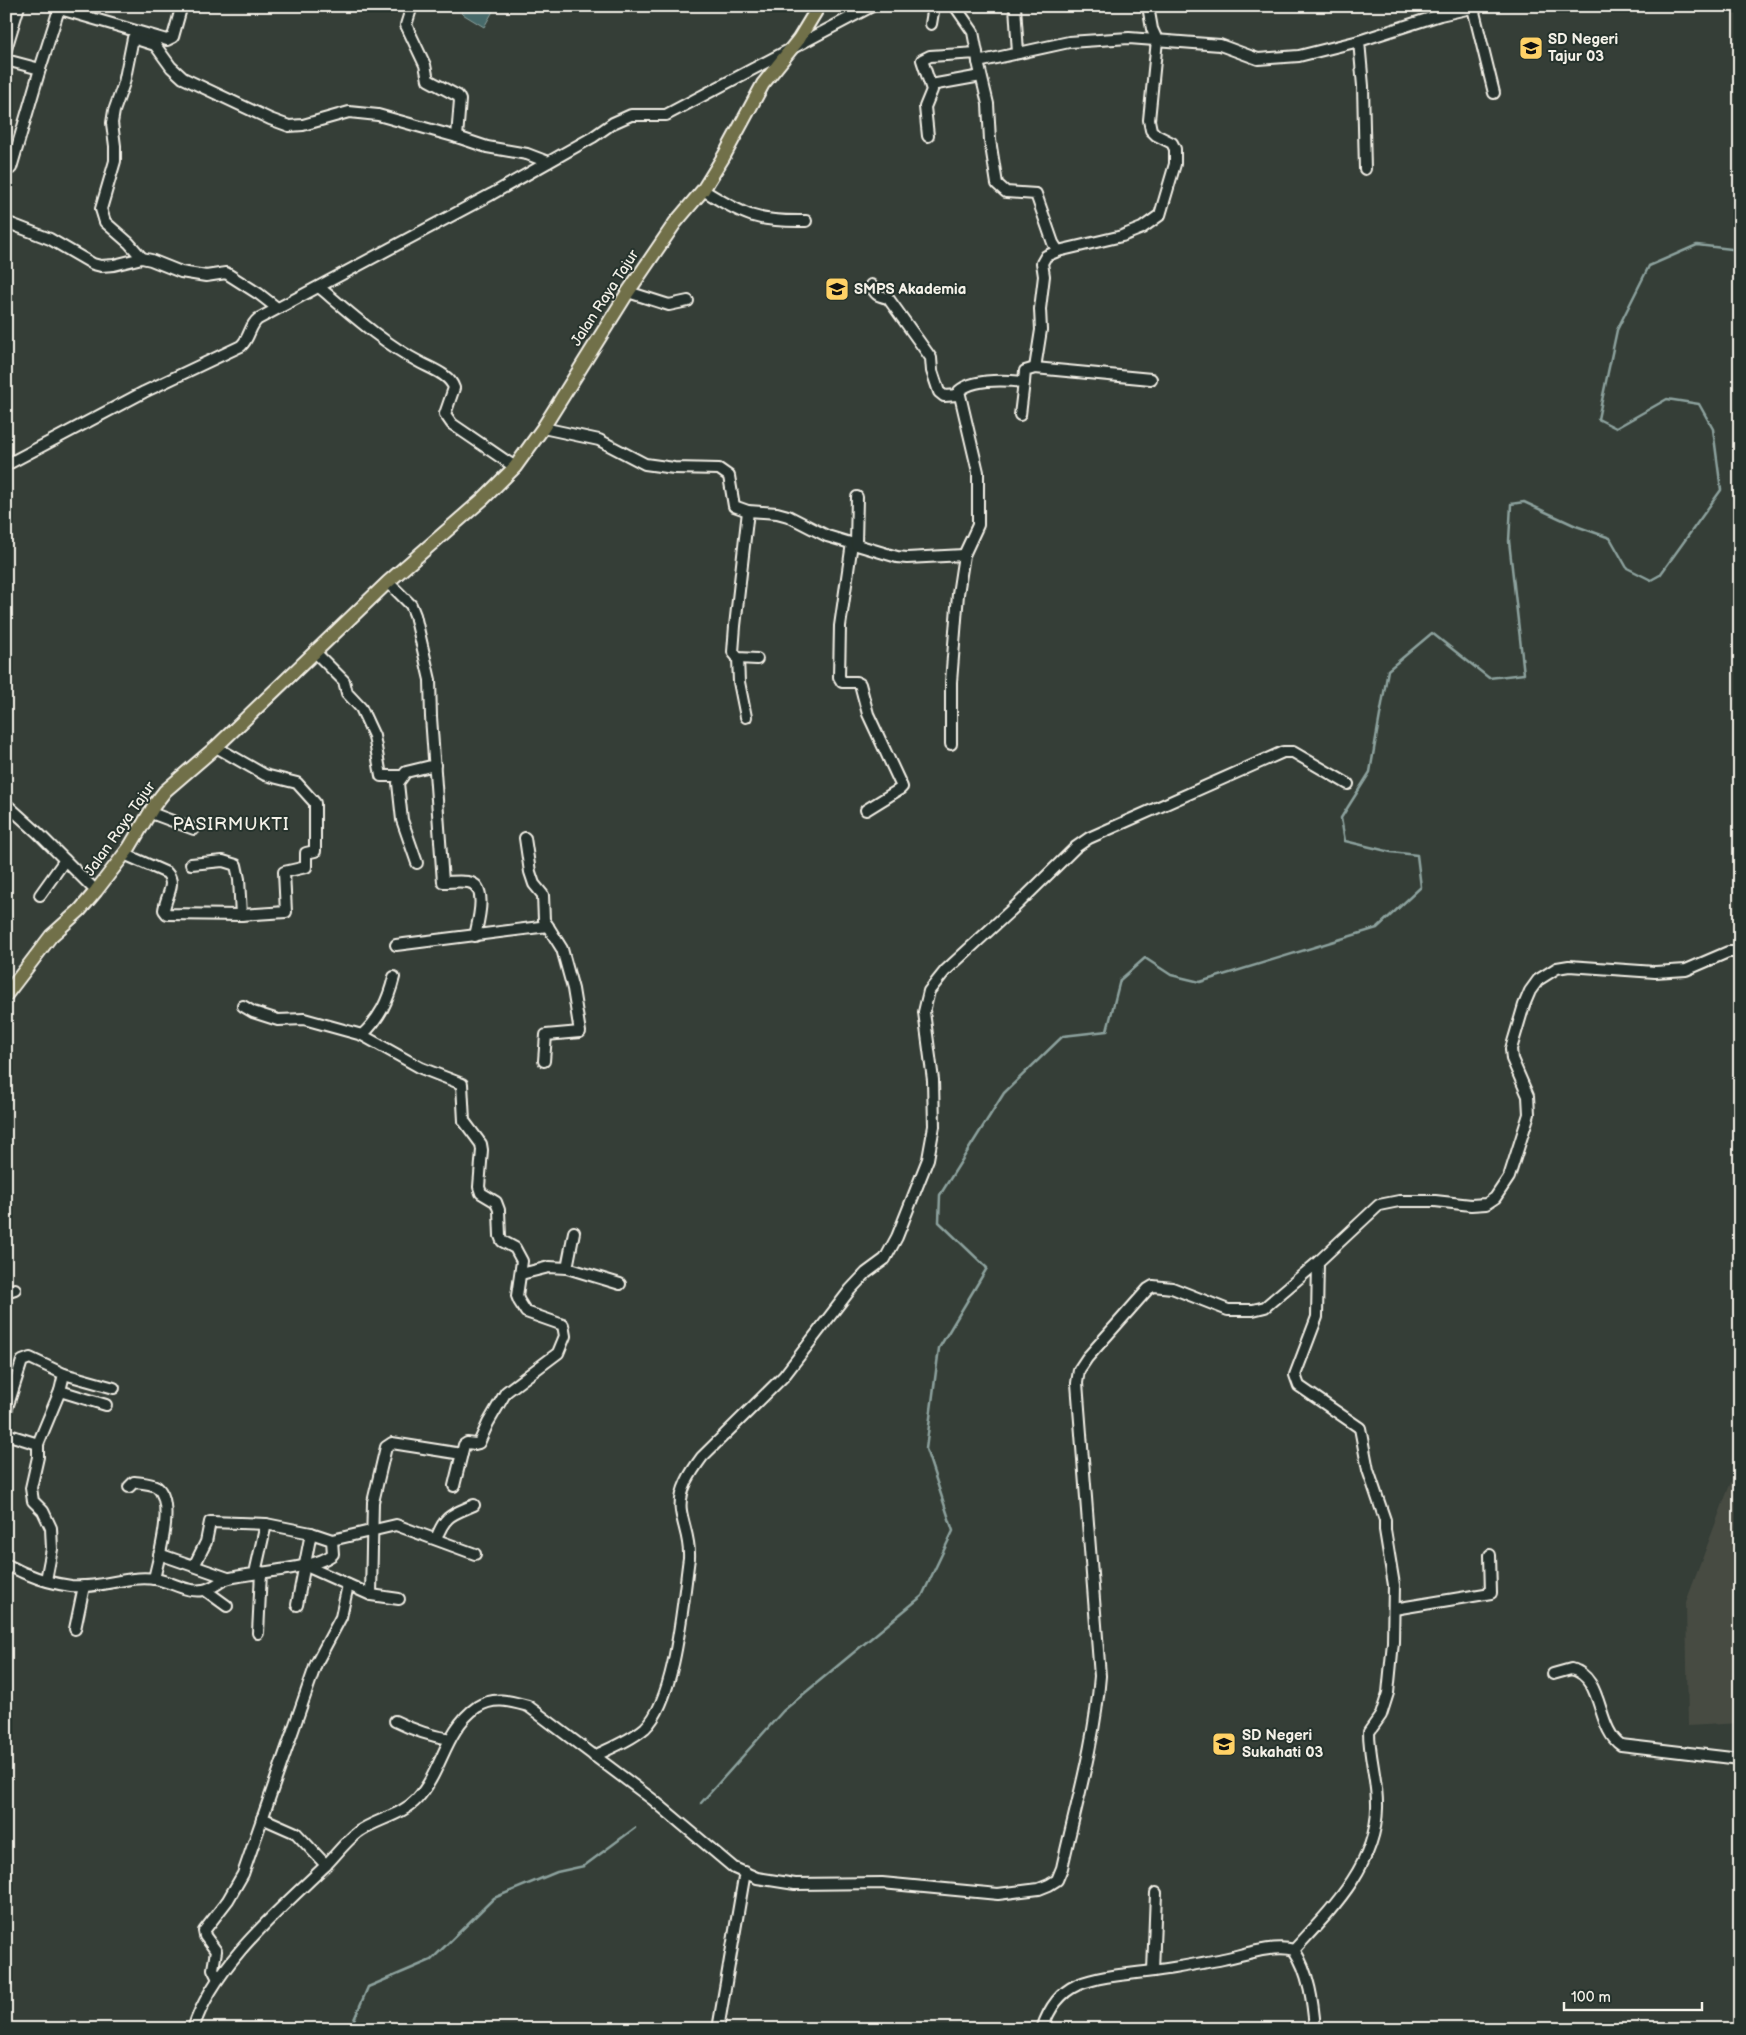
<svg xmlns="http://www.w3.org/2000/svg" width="1746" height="2035" viewBox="0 0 1746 2035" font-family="'Balsamiq Sans',sans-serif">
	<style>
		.built { fill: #474b43 }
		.water { fill: #476b6b; stroke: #8ca19d }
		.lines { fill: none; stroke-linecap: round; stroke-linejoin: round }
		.stream { stroke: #8ca19d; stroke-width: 2.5 }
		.minor-casing { stroke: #f4f1e8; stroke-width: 14 }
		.major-casing { stroke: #f4f1e8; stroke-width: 16 }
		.minor { stroke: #26332d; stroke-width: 10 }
		.major { stroke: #71704a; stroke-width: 12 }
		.labels { text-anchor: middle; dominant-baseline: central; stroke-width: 4; stroke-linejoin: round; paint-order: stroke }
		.poi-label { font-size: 15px; font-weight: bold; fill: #f4f1e8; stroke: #26332d; text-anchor: start }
		.street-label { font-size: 15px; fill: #f4f1e8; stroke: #26332d }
		.quarter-label { font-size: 18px; letter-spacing: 1px; fill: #f4f1e8; stroke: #26332d }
	</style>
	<rect width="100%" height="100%" fill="#353e37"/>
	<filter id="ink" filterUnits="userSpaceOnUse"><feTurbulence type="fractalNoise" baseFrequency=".02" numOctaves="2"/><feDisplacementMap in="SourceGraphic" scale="10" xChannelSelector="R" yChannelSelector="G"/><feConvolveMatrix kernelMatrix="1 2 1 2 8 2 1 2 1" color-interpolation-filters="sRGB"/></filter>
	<g filter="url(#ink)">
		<polygon class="built" points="1740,1458 1740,1723 1688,1726 1686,1602"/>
		<polygon class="water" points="464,6 496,6 484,27 461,13"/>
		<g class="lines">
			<g class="stream">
				<polyline points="701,1803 783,1711 922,1596 953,1531 926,1449 939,1348 987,1268 939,1222 940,1195 1004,1093 1063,1036 1107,1031 1120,980 1145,958 1171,975 1200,982 1377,928 1421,887 1417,855 1391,852 1345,841 1341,818 1370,772 1388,670 1432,633 1489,678 1524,674 1509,541 1511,504 1524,502 1576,526 1610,538 1627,568 1651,580 1660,575 1721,490 1713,429 1699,404 1667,399 1616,428 1598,419 1617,330 1649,266 1697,245 1740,250"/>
				<polyline points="350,2029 368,1987 431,1960 494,1898 557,1872 584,1866 635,1828"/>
			</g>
			<g class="minor-casing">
				<g id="minor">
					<polyline points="412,6 406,25 425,65 428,80 458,96 460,100 457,137"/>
					<polyline points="955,6 973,32 977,53"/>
					<polyline points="1015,6 1018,53"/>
					<polyline points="1473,8 1494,93"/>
					<polyline points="60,9 167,40 173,37 180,12 178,6"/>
					<polyline points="931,24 934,6"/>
					<polyline points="6,49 19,6"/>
					<polyline points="6,60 40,69"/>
					<polyline points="978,62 988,104 990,140 997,184 1006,192 1036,194 1053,243 1058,251 1046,256 1042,263 1044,276 1040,309 1041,330 1035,368"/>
					<polyline points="931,85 981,76"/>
					<polyline points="928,136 925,107 932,90 922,60 930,56 977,53 978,62 1069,42 1129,38 1220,45 1258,59 1299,56 1359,41"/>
					<polyline points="11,168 40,69 60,6"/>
					<polyline points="1365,169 1363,86 1359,41 1440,15 1480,6"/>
					<path d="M 703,190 C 745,216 757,222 806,221"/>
					<polyline points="6,222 50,239 93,264 101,266 114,265 142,258 151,260 181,272 206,276 226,273 259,294 277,308"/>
					<polyline points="1058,251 1122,236 1142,228 1160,215 1175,164 1175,149 1172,143 1156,135 1151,130 1149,120 1157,40 1152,29 1148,6"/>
					<polyline points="142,258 129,243 105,222 101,209 115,161 115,146 112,123 114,111 124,83 133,38 155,45 171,67 183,78 270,119 289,126 303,125 349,112 378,115 457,137 487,147 527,154 548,162"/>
					<path d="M 871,285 C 875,295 878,296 888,298 L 931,358 L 932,371 L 939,392 L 944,396 L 958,395"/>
					<path d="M 319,287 C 351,314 383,343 421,363 C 432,369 450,375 454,388 L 445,414 L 452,424 L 515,467"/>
					<polyline points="628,292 669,305 688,301"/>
					<polyline points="1020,415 1024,382"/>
					<polyline points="543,428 599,440 645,464 674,468 719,469 729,476 734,506 748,511 777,513 788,516 827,536 897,557 907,558 964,555"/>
					<path d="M 6,465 L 144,392 L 241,346 C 250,338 249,326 258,319 L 492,194 L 593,137 L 613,123 L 631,115 L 666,115 L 872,6"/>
					<polyline points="748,511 735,626 733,652 738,658 757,659"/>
					<polyline points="852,543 840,626 839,677 842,682 856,682 860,684 868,714 902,787 900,789 866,810"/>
					<polyline points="856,544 857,497"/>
					<path d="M 388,582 L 411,605 L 415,615 L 430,680 L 431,717 L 443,882 C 451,882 460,881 468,882 C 489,885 478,922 475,936"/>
					<polyline points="315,652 344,681 347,693 361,708 374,736 381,776 402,776"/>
					<polyline points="738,658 739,682 746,717"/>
					<path d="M 951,744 L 951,682 L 958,594 L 964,555 L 978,525 L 978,472 L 959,391 C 974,378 1005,380 1024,382 L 1025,371 L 1035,368 L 1151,379"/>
					<polyline points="6,804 37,832 96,891"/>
					<polyline points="151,813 194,829"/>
					<polyline points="525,838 530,872 534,884 543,895 544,920 562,949 573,989 580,1032 546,1035 544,1061"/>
					<path d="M 124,854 L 167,873 C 177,884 165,898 164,910 L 167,914 L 241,915 L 286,912 L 284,872 L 306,867 L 306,853 L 315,851 L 315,803 L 297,783 L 265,775 L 216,747"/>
					<polyline points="417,863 402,820 398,783 406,772 435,765"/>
					<polyline points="191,864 223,861 236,865 239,879 241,915"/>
					<polyline points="40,895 65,860"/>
					<polyline points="396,945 548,926"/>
					<polyline points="243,1006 253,1012 278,1020 304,1019 362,1035 421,1068 462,1084 464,1121 481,1144 482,1150 479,1187 481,1193 496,1202 499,1210 500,1236 502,1241 515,1248 522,1261 517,1296 519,1301 526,1312 563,1325 565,1336 558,1353 506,1392 488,1423 479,1443 475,1444 467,1443 464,1445 454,1486"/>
					<path d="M 362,1035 C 380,1018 388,1001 394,977"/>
					<polyline points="567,1268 574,1232"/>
					<polyline points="521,1274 549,1267 567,1268 620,1284"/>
					<polyline points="6,1292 15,1289"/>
					<polyline points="64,1374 114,1388"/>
					<polyline points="60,1391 106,1405"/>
					<polyline points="6,1411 22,1361 30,1358 64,1374 60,1391 38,1444 38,1457 31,1488 33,1501 43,1511 51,1528 52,1549 46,1580"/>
					<polyline points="6,1434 38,1444"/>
					<path d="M 129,1487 L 134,1482 C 142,1483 151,1483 157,1487 C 176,1503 158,1559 154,1579"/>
					<path d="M 436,1539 C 445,1515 451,1515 474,1505"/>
					<polyline points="332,1540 396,1525 475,1554"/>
					<polyline points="159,1554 228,1578"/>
					<path d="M 6,1565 C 14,1567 20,1572 27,1574 C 41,1580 56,1584 71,1586 C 99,1589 127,1575 155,1579 C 171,1581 186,1593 203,1590 C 213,1589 220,1580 230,1578 C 255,1572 316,1569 333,1554 L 332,1540 L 311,1533 L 266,1524 L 255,1573"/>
					<polyline points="304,1565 371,1595 399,1599"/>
					<polyline points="194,1566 206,1542 210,1522 266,1524"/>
					<polyline points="205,1590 227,1606"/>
					<polyline points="371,1595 373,1502 386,1447 392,1443 462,1454"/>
					<polyline points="297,1605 311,1533"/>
					<polyline points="1394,1609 1491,1593 1490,1555"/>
					<polyline points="75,1629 84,1586"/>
					<polyline points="258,1633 261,1572"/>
					<path d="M 1553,1674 L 1571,1669 C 1604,1676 1596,1729 1621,1745 L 1740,1759"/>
					<path d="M 395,1721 C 413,1730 430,1736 450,1739"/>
					<path d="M 594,1756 C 611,1748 631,1740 645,1728 C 676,1699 683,1600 689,1558 C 690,1539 684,1529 681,1511 C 678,1491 691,1472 702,1457 L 784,1376 L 850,1290 L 866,1273 L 885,1259 L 897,1237 L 928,1159 L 934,1126 L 933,1080 L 924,1012 L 929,991 L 945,971 L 1020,902 L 1076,847 L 1089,838 L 1283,752 L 1293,752 L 1348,784"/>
					<polyline points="262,1818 296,1833 326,1865"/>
					<path d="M 1294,1950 C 1330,1911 1376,1866 1377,1808 C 1378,1782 1369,1757 1369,1732 L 1381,1715 L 1388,1693 L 1393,1642 L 1394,1585 L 1385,1530 L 1385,1520 L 1368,1470 L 1360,1428 L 1299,1386 L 1295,1375 L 1317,1317 L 1318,1262"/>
					<polyline points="1153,1971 1156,1893"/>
					<polyline points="218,1979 213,1969 216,1951 205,1936 204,1931 228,1900 243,1874 316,1664 341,1617 348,1585"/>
					<path d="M 193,2029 C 213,1966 277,1912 323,1868 C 335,1856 345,1842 358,1832 C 376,1819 401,1816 417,1799 C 442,1772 445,1729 477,1707 C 494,1696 510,1701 528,1706 L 652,1799 L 734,1868 L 757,1878 L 795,1884 L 882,1883 L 998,1894 L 1039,1889 L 1049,1885 L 1057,1880 L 1062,1868 C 1076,1805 1095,1741 1100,1676 L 1077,1383 L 1079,1370 L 1087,1358 L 1148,1289 L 1153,1286 L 1172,1288 L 1228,1310 L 1253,1310 L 1265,1307 L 1318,1262 L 1379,1205 L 1399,1201 L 1435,1201 L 1471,1205 L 1486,1204 L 1495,1198 L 1509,1177 L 1529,1114 L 1528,1096 L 1512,1059 L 1511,1049 L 1524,1005 L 1530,991 L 1538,980 L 1557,968 L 1569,966 L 1655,972 L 1686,970 L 1728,952 L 1740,952"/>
					<polyline points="718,2029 745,1872"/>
					<path d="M 1042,2029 C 1048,2011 1059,1993 1077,1985 C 1104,1974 1137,1974 1167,1969 C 1185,1966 1204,1963 1223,1959 C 1243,1955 1274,1944 1294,1950 C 1309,1972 1313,2003 1315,2029"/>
				</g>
			</g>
			<g class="major-casing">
				<polyline id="major" points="6,995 51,936 80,910 96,891 129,848 155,804 165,791 216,747 388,582 483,499 515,467 543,428 628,292 675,223 703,190 724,156 763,84 799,39 819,6"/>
			</g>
			<use href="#minor" class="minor"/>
			<use href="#major" class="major"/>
		</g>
	</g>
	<defs>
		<g id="school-square" transform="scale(1.25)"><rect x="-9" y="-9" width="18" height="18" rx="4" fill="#ffd166" stroke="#26332d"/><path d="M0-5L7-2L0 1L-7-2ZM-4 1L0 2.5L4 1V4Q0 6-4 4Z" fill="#111"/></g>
	</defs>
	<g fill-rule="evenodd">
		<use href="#school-square" x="1531" y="48"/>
		<use href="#school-square" x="837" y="289"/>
		<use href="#school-square" x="1224" y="1744"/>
	</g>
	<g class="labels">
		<g class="poi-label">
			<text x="1548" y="39">SD Negeri<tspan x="1548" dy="17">Tajur 03</tspan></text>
			<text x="854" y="289">SMPS Akademia</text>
			<text x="1242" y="1735">SD Negeri<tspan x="1242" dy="17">Sukahati 03</tspan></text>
		</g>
		<g class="street-label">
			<text transform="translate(605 298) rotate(-57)">Jalan Raya Tajur</text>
			<text transform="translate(120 829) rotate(-55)">Jalan Raya Tajur</text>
		</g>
		<g class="quarter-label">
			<text x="231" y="824">PASIRMUKTI</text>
		</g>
	</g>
	<rect width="1746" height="2035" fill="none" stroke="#26332d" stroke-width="25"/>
	<rect x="12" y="12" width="1721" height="2010" fill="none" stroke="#f4f1e8" stroke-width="2" filter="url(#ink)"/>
	<path d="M1564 2002v8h138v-8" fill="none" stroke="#f4f1e8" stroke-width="2.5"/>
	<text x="1571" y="2002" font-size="15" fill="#f4f1e8" stroke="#26332d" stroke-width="4" paint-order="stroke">100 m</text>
</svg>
